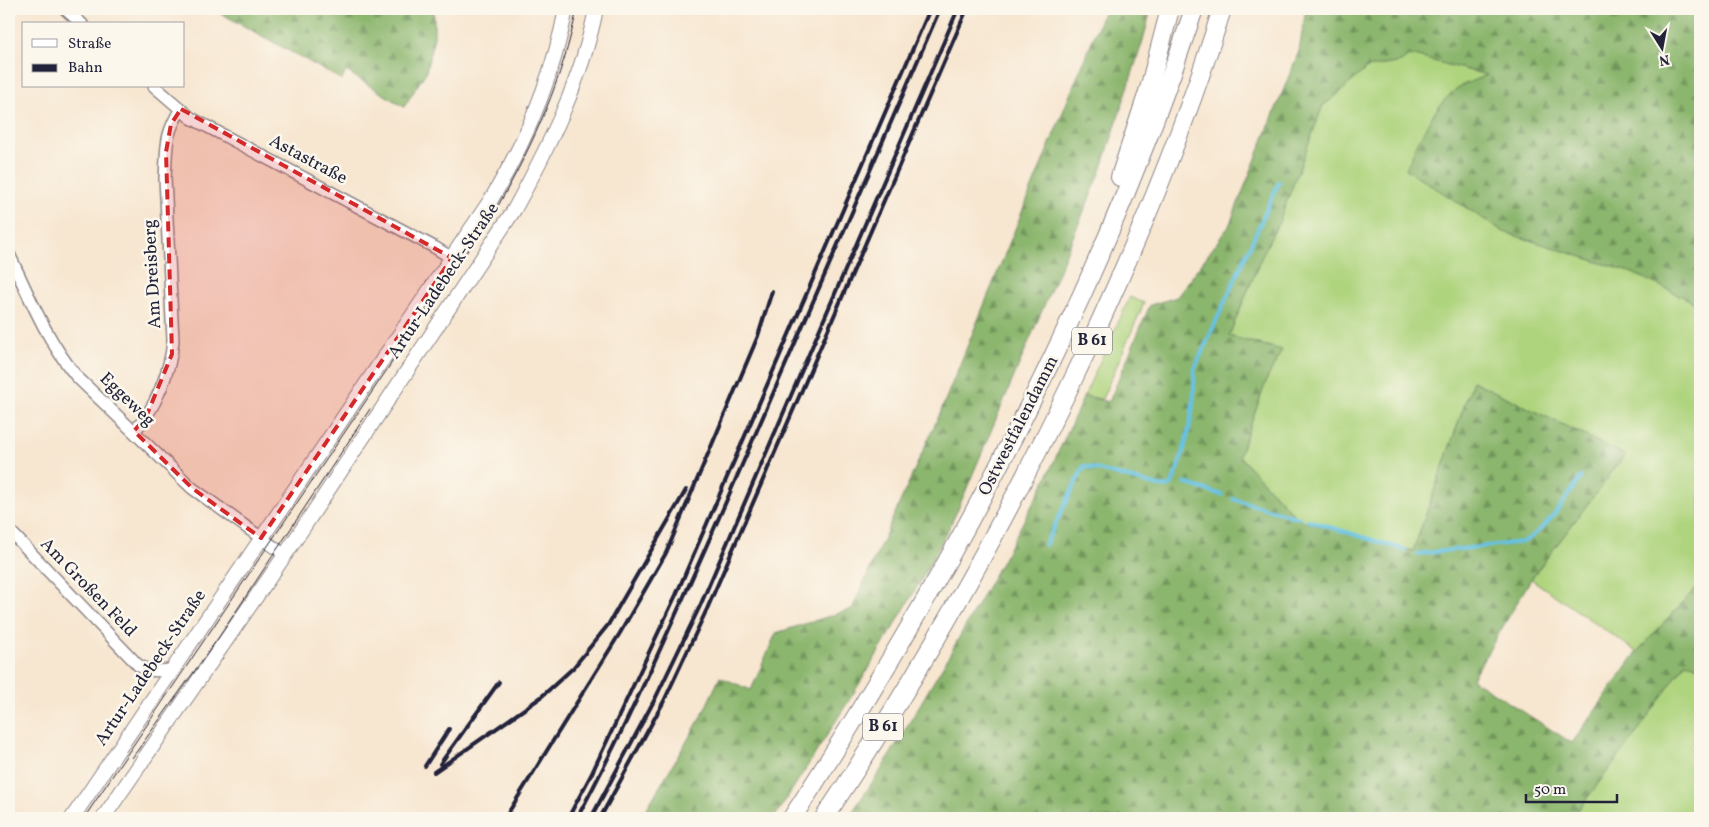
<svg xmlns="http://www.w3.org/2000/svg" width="1709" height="827" viewBox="0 0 1709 827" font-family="Vollkorn,serif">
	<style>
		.grass { fill: #afd47e; stroke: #687b5c }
		.forest { fill: url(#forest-firs); stroke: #566c54 }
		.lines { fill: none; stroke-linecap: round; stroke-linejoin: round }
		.stream { stroke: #66c2e4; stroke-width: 4 }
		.minor-casing { stroke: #8c8486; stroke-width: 14 }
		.tertiary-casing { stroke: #8c8486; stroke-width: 16 }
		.trunk-casing { stroke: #8c8486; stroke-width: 20 }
		.minor { stroke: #fff; stroke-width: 11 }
		.tertiary { stroke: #fff; stroke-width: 14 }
		.trunk { stroke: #fff; stroke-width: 18 }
		.tram { stroke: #22223b; stroke-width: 1 }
		.rail { stroke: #22223b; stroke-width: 4 }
		.marked { fill: #d62828; fill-opacity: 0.2; stroke: #d62828; stroke-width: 4; stroke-dasharray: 10 6; stroke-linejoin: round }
		.labels { text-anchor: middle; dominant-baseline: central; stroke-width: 5; stroke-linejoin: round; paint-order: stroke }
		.shield { fill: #fbf7ec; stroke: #636270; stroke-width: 1 }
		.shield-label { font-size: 16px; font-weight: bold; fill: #22223b }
		.street-label { font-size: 18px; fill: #22223b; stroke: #fbf7ec }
	</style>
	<defs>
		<pattern id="forest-firs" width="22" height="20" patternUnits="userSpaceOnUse" patternTransform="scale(1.25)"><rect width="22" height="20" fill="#8bb66d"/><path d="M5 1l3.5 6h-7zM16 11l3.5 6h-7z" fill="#71945b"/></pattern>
	</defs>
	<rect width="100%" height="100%" fill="#fbf7ec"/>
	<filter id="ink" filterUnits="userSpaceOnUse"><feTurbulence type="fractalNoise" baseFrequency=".02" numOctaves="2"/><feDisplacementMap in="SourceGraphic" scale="10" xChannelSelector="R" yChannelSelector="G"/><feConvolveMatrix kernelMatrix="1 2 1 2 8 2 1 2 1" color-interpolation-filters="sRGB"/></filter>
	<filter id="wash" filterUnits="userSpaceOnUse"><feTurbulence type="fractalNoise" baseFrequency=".0096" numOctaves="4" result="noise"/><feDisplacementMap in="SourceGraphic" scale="20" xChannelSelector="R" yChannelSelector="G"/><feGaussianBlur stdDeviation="1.12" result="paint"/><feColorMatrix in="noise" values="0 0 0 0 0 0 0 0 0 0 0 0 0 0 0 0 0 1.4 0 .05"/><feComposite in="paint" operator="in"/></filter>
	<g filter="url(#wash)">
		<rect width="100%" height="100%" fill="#f7e6d0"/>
		<g class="grass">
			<polygon points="1410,55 1487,75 1456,89 1406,169 1504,232 1633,273 1692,301 1700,310 1700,584 1637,652 1531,579 1624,455 1473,381 1413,551 1299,520 1239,456 1267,379 1281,350 1229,336 1264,251 1279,222 1323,105 1331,100 1367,68 1401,62"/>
			<polygon points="1130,297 1144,303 1102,399 1084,396"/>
			<polygon points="1686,661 1700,668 1700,727 1690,748 1700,754 1700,818 1572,818 1638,731"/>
		</g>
		<g class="forest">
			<polygon points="213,9 434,9 434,37 426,72 404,107 346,71 342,80"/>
			<path d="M 1105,9 L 1151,9 L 1144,37 L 1101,171 L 958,509 C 938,552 914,593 890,633 C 853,696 813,757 774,818 L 641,818 L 700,719 L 720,677 L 751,690 L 776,633 L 852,609 L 940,413 Z"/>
			<path d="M 1306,9 L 1700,9 L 1700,310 L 1692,301 L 1633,273 L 1504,232 L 1406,169 C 1418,141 1431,110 1455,90 C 1463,83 1477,80 1487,75 L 1410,55 L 1401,62 L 1367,68 L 1331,100 L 1323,105 L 1279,222 L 1264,251 L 1229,336 L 1282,350 L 1267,379 L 1239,456 L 1299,520 L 1413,551 L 1473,381 L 1625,455 L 1531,579 L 1472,679 L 1572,743 L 1637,652 L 1700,584 L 1700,668 L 1686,662 L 1638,731 L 1572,818 L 848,818 L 881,770 L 946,661 L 1008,550 L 1044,483 L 1084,396 L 1109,402 L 1150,305 L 1177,297 L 1229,226 L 1299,51 Z"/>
		</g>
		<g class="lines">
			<g class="stream">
				<polyline points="1185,483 1222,495"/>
				<polyline points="1233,499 1299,518"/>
				<polyline points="1307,520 1405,550"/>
				<path d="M 1045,545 L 1084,466 L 1159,486 L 1167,487 L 1172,484 C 1186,449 1196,409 1194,370 L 1279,182"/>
				<path d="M 1417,554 L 1523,542 C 1548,529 1565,499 1581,477"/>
			</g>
		</g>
	</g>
	<g filter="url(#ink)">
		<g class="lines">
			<g class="minor-casing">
				<g id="minor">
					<polyline points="65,9 82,24"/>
					<polyline points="154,86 191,118 434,247 452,258"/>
					<path d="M 9,254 C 29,296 47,341 77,377 L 192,488 L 285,555"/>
					<path d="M 134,431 C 155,411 171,369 173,340 L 165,178 C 167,149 164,135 181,109"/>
					<path d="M 9,530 L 138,665 C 149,672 161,672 173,669"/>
				</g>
			</g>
			<g class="tertiary-casing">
				<g id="tertiary">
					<path d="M 72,818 L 492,198 C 527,139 553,76 566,9"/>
					<path d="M 103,818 L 285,555 L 514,210 C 549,146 582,80 596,9"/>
				</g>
			</g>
			<g class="trunk-casing">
				<g id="trunk">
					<polyline points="1120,177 1149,89 1170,9"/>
					<path d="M 792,818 C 956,565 1099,296 1194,9"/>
					<path d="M 824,818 C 916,681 997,537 1069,388 C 1128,265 1182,139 1222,9"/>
				</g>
			</g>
			<use href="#minor" class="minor"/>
			<use href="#tertiary" class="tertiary"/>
			<use href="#trunk" class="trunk"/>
			<g class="tram">
				<polyline points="132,758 219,637 370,409"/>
				<path d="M 84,818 L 499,204 C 535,141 562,80 577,9"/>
			</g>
			<g class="rail">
				<polyline points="440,764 499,682"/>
				<polyline points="425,766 449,729"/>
				<polyline points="434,772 540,698 573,668 608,625 686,490"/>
				<polyline points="505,818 620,633 666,553 758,336 772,291"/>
				<polyline points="568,818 591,775 676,595 930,9"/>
				<path d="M 577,818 C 632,716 678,610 725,504 C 798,339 868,174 940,9"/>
				<polyline points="591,818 656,697 700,606 958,9"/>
				<polyline points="600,818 664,701 707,609 967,9"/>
			</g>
		</g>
	</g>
	<path class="marked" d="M 181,109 L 452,258 L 261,538 L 192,488 L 134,431 L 146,417 L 172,354 L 166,152 L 171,124 Z"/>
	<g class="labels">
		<g class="shield">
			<rect x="1072" y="327.5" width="40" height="27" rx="4"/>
			<rect x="863" y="713.5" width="40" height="27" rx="4"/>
		</g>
		<g class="shield-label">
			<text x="1092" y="341">B 61</text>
			<text x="883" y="727">B 61</text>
		</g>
		<g class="street-label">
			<text transform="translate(308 160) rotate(28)">Astastraße</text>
			<text transform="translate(153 274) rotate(-93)">Am Dreisberg</text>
			<text transform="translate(444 281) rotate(-56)">Artur-Ladebeck-Straße</text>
			<text transform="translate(127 400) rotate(44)">Eggeweg</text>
			<text transform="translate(1019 426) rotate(-63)">Ostwestfalendamm</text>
			<text transform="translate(88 588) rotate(46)">Am Großen Feld</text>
			<text transform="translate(151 668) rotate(-56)">Artur-Ladebeck-Straße</text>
		</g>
	</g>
	<rect width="1709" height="827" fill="none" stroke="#fbf7ec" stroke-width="30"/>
	<rect x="22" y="22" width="162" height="65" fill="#fbf7ec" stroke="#a4a2a5"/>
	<rect x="32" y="39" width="25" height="8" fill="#ffffff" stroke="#a4a2a5"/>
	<text x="68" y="48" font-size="15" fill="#22223b">Straße</text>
	<rect x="32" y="64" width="25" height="8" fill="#22223b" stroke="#a4a2a5"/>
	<text x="68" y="72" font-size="15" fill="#22223b">Bahn</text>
	<g transform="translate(1662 48) rotate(169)" stroke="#fbf7ec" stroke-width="4" paint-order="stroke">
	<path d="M0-4L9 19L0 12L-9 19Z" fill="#22223b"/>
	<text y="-8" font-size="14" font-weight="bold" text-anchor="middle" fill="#22223b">N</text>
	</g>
	<path d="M1526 794v8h91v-8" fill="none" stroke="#22223b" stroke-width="2.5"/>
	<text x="1534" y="794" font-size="15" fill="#22223b" stroke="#fbf7ec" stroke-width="4" paint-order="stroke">50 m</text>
</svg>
